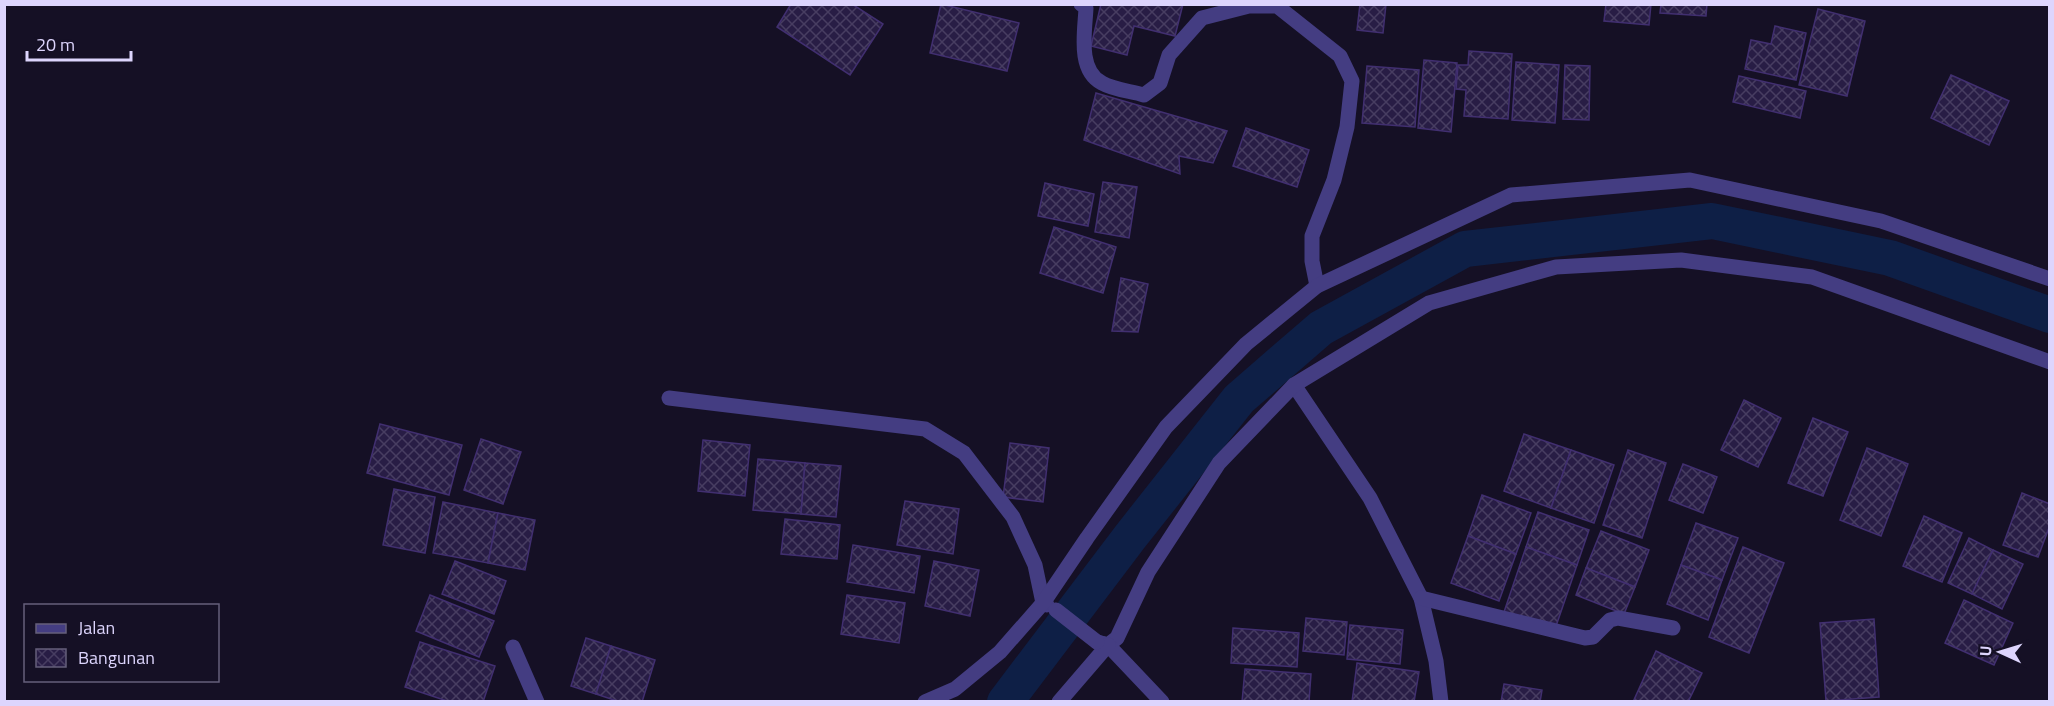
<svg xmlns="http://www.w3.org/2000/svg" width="2054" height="706" viewBox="0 0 2054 706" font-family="'Titillium Web',sans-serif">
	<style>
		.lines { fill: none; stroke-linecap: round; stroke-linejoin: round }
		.canal { stroke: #0e1f46; stroke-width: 36 }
		.building { fill: url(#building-cross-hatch); stroke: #412f70; stroke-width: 1.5 }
		.street { stroke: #443d82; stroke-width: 15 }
		.street-bridge { stroke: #443d82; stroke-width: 15 }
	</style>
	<defs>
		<pattern id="building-cross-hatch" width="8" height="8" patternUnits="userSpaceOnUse" patternTransform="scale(1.5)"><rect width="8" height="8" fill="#281d45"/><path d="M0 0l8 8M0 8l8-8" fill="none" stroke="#473d61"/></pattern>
	</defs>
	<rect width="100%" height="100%" fill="#151025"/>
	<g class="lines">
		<polyline class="canal" points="1005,702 1130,537 1239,399 1321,328 1465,249 1712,221 1890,258 2050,315"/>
	</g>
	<g class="building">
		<polygon points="791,4 852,4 883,24 850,75 777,27"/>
		<polygon points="941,4 1019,23 1007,71 930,53"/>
		<polygon points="1101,4 1183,4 1175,36 1134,26 1127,55 1091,46"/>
		<polygon points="1360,4 1386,4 1383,33 1357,30"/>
		<polygon points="1606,4 1651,4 1649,25 1604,21"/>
		<polygon points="1661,4 1707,4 1706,16 1660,13"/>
		<polygon points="1818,9 1865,21 1847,96 1799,85"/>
		<polygon points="1775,26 1806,33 1796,80 1745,69 1751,40 1771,44"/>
		<polygon points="1469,51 1512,54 1508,119 1464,116 1466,90 1456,89 1458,65 1468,65"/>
		<polygon points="1424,60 1457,63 1451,132 1418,128"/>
		<polygon points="1516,62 1559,65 1555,123 1512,120"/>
		<polygon points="1565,65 1590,66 1589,120 1563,119"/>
		<polygon points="1367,66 1419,70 1415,127 1362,123"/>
		<polygon points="1951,75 2009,101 1989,145 1931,118"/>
		<polygon points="1739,76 1806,91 1800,118 1733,102"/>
		<polygon points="1096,93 1227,131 1213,163 1179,156 1180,174 1084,140"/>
		<polygon points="1246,128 1309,150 1297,187 1233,166"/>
		<polygon points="1103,182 1137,187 1129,238 1095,232"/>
		<polygon points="1045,183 1094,194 1088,226 1038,216"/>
		<polygon points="1054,227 1116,247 1103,293 1040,273"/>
		<polygon points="1121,278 1148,284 1138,332 1112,331"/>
		<polygon points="1744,400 1781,418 1758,467 1721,450"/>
		<polygon points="1813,418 1848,432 1823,496 1788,483"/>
		<polygon points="380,424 462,445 449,495 367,473"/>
		<polygon points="1524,434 1571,450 1551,508 1504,491"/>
		<polygon points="481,439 521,452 503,504 464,490"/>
		<polygon points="703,440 750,445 745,496 698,491"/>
		<polygon points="1010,443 1049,448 1043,502 1003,497"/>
		<polygon points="1867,448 1908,464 1881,536 1840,520"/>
		<polygon points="1571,450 1614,465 1594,523 1551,508"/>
		<polygon points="1628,450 1666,463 1642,538 1603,525"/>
		<polygon points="758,459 805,463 801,514 753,510"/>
		<polygon points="805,463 841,466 836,517 801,514"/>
		<polygon points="1683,464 1717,477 1703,513 1669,500"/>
		<polygon points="394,489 435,497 425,553 383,545"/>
		<polygon points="2022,493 2050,504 2050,525 2038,557 2003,545"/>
		<polygon points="1482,495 1531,513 1516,554 1468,536"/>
		<polygon points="905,501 959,509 953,554 897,545"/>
		<polygon points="443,502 498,513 488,563 433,553"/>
		<polygon points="1538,512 1589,530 1577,565 1526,547"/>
		<polygon points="498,513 535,520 525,570 488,563"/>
		<polygon points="1924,516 1962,533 1942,582 1903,566"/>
		<polygon points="785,519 840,525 837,559 781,554"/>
		<polygon points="1696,523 1738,538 1722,580 1681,565"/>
		<polygon points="1601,531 1649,550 1635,587 1586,568"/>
		<polygon points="1468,536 1516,554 1499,601 1451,583"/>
		<polygon points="1969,538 1993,550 1972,594 1948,583"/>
		<polygon points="853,545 920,556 914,593 847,582"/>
		<polygon points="1526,547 1577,565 1555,629 1504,612"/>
		<polygon points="1743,547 1784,563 1749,653 1709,637"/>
		<polygon points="1993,550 2023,564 2002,609 1972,594"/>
		<polygon points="455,561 506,581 494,614 442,594"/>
		<polygon points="934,561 979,570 970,616 925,606"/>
		<polygon points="1681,565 1722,580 1708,620 1667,604"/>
		<polygon points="1586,568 1635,587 1624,614 1576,595"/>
		<polygon points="430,595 494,621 479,657 416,631"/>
		<polygon points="847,595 905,603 899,643 841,634"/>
		<polygon points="1964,600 2013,623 1994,665 1945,643"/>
		<polygon points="1306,618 1347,622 1344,655 1303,651"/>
		<polygon points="1874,619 1879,697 1826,701 1820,623"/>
		<polygon points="1350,625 1403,630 1400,664 1347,659"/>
		<polygon points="1233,628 1299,633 1297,667 1231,663"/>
		<polygon points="586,638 611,646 596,694 571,686"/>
		<polygon points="420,642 495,666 483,702 450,702 405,687"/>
		<polygon points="611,646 655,660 642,702 620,702 596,694"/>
		<polygon points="1656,651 1702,673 1688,702 1633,702"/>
		<polygon points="1357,663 1419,672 1414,702 1352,702"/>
		<polygon points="1245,669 1311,674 1309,702 1242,702"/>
		<polygon points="1504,684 1542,690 1540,702 1501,702"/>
	</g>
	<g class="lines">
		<g class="street">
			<path d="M 1081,4 L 1086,8 C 1085,31 1077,70 1102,83 C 1114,90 1131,91 1144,95 L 1160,83 L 1169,55 L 1202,18 L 1249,6 L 1277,6 L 1340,56 L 1352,81 L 1347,127 L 1334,180 L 1312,236 L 1312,261 L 1317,286"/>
			<polyline points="1294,385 1370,498 1421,598 1436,661 1441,702"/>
			<polyline points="669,398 925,429 964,453 1013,517 1035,565 1043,603 1047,605"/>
			<polyline points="1421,598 1585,638 1593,637 1610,620 1618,618 1673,628"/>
			<polyline points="1097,642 1108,645 1117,638 1148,572 1219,463 1294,385 1429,303 1556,267 1681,260 1812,277 2050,362"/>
			<polyline points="1100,643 1108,645 1162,702"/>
			<polyline points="513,647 537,702"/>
			<polyline points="925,702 955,689 1000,652 1043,603 1087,538 1166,427 1246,344 1317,286 1511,195 1690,180 1881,221 2050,279"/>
			<polyline points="1059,702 1108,645"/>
		</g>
		<polyline class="street-bridge" points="1056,610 1097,642"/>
	</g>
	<rect width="2054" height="706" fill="none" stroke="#ddd5fd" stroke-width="12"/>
	<rect x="24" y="604" width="195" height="78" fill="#151025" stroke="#655f7b" stroke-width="1.5"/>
	<rect x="36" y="624" width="30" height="9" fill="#443d82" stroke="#655f7b" stroke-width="1.5"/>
	<text x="78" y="634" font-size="18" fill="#ddd5fd">Jalan</text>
	<rect x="36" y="649" width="30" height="18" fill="url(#building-cross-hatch)" stroke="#655f7b" stroke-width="1.5"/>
	<text x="78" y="664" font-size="18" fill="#ddd5fd">Bangunan</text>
	<g transform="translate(2000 652) rotate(274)" stroke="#151025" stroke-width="4.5" paint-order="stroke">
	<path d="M0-4.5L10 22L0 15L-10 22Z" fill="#ddd5fd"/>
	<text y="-9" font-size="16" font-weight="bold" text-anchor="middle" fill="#ddd5fd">U</text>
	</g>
	<path d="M27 51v9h104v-9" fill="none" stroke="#ddd5fd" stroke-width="3"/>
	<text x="36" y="51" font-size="18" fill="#ddd5fd" stroke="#151025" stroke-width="4.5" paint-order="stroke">20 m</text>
</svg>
